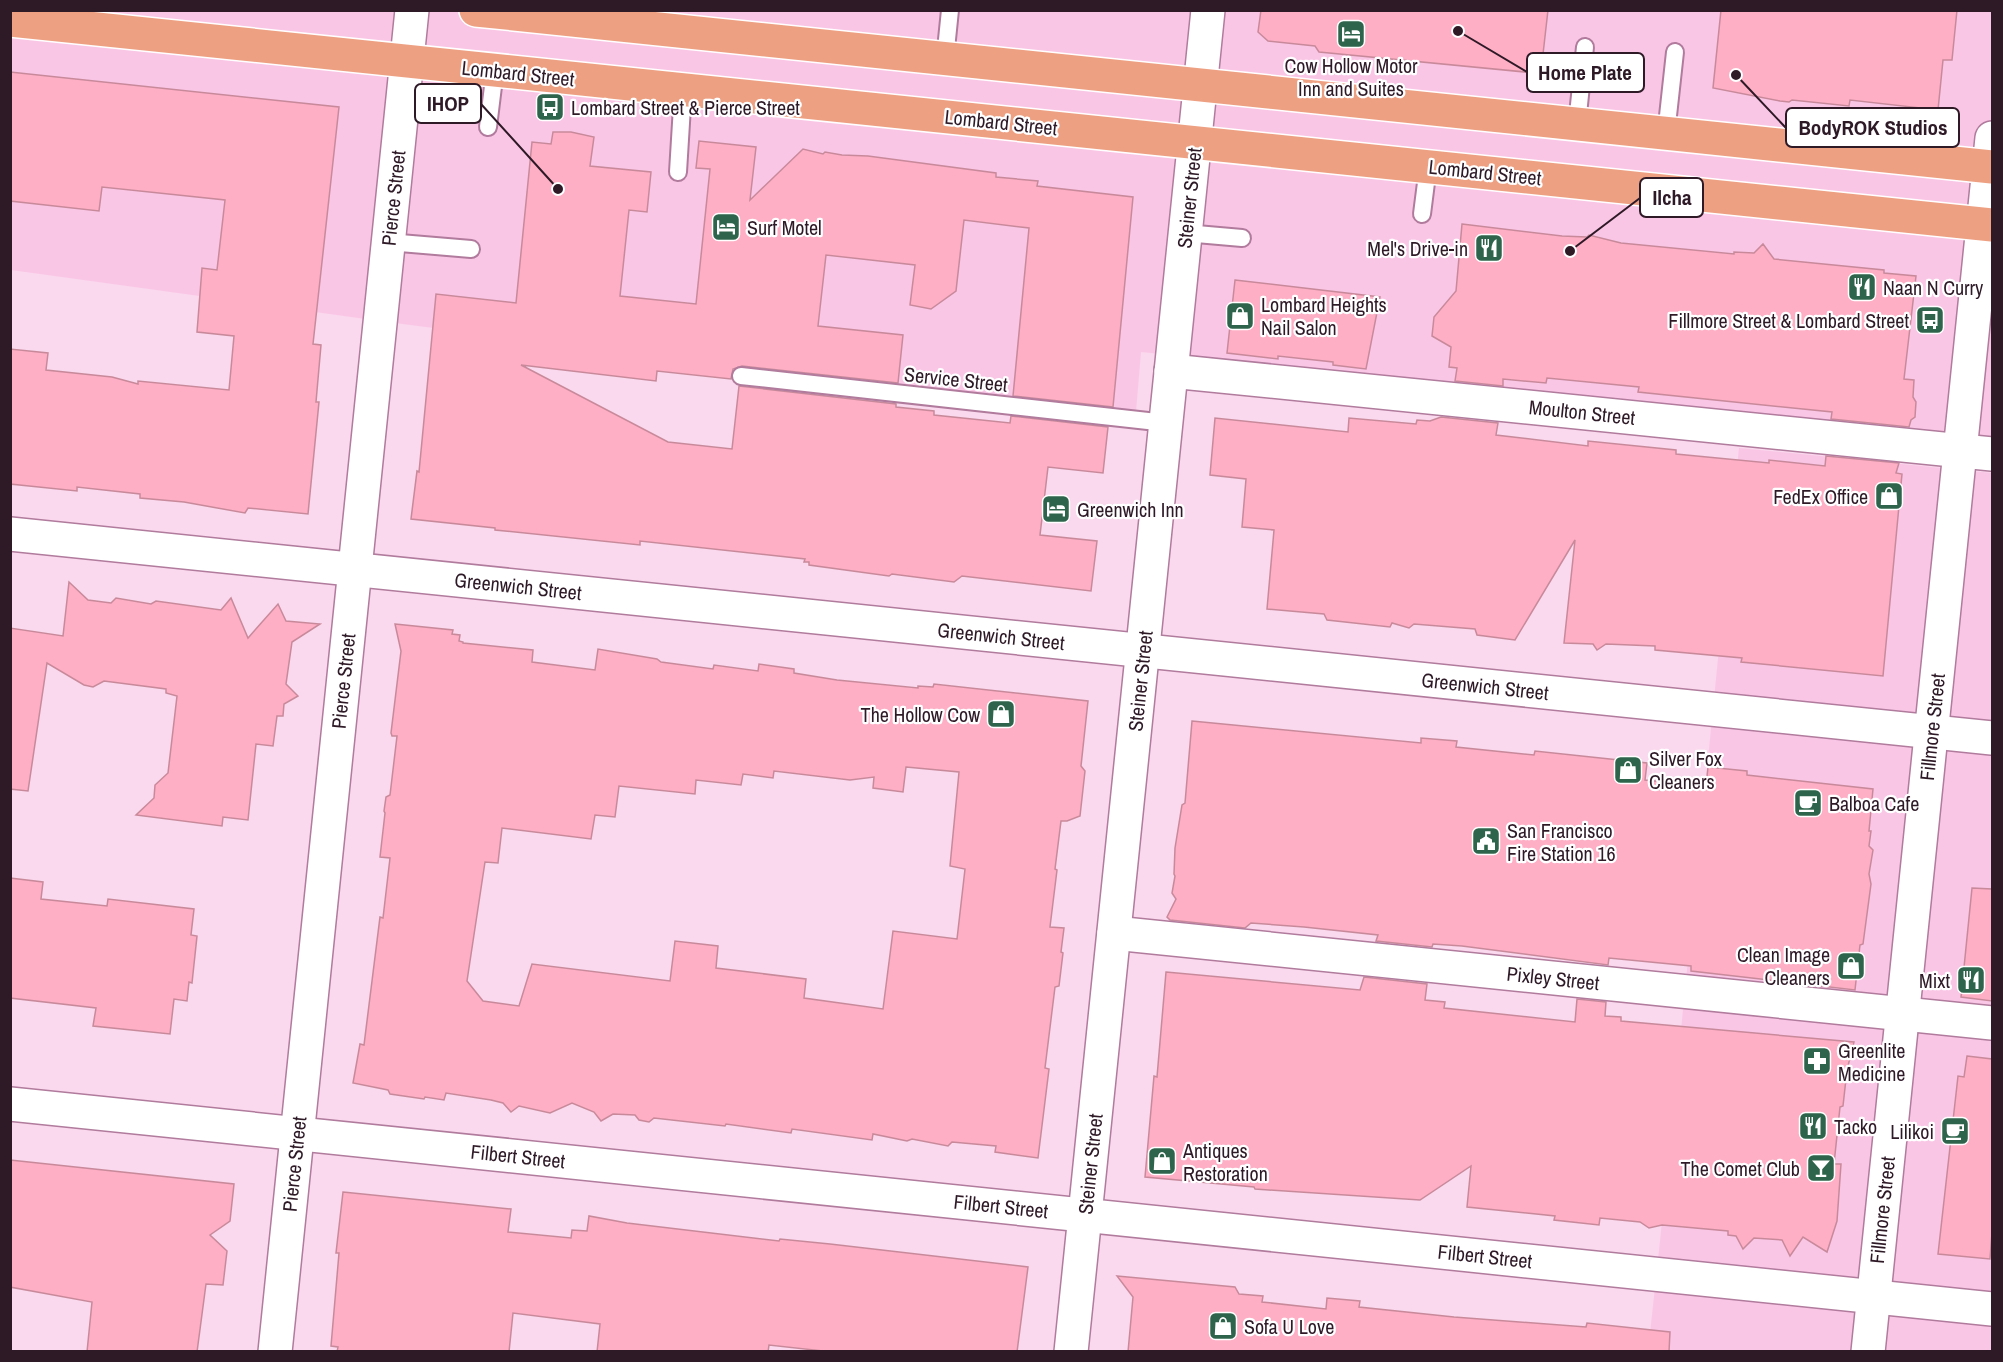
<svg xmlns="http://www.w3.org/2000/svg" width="2003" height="1362" viewBox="0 0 2003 1362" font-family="'Archivo Narrow',sans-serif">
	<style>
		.built { fill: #fac6e6 }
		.building { fill: #feaec5; stroke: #c88a9b; stroke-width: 1.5; fill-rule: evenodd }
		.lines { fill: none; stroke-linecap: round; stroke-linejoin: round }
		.service-casing { stroke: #b07b9c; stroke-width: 20 }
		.minor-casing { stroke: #b07b9c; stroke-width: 36 }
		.tertiary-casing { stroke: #b07b9c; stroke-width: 36 }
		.trunk-casing { stroke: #fff; stroke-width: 36 }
		.service { stroke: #fff; stroke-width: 16 }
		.minor { stroke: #fff; stroke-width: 33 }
		.tertiary { stroke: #fff; stroke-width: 33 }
		.trunk { stroke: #eea083; stroke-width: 33 }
		.labels { text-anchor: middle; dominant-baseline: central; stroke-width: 4.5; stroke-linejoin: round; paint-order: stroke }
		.poi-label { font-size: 20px; fill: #2e1926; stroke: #fff; text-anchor: start }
		.street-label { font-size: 20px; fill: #2e1926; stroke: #fff }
		.leader { fill: none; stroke: #2e1926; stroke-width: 2 }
		.callout-dot { fill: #2e1926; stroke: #fff; stroke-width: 2 }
		.callout { fill: #fff; stroke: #2e1926; stroke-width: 2 }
		.callout-label { font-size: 21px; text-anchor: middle; font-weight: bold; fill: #2e1926 }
	</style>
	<rect width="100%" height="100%" fill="#fad8ed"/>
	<g class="built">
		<polygon points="11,11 1992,11 1992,438 1141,352 1136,412 740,368 380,321 11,270"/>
		<polygon points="1739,448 1992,473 1992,1351 1648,1352 1660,1241"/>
	</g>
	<g class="building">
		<polygon points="1261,10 1548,10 1542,63 1535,73 1319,52 1315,46 1268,41 1258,32"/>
		<polygon points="1721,10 1957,10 1952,60 1943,60 1938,110 1850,100 1849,106 1792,100 1789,102 1780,101 1713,88"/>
		<polygon points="10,72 339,107 313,344 321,345 316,402 319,402 308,514 248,508 245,513 184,502 140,498 140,494 77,487 77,491 10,484 10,349 48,353 46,370 112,377 138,384 138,381 229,390 234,336 197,332 202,268 217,270 225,200 102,187 99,211 10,201"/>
		<polygon points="553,132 571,132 594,137 590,166 651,172 647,212 629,210 620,296 696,304 710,169 696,168 699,141 756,147 750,200 803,149 823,154 825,152 842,155 868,156 996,173 996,177 1038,181 1037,186 1133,197 1113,407 1013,396 1029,228 964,220 956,291 931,309 910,305 915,265 826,255 818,326 903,335 898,383 742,366 733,369 731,379 657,371 656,381 521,365 668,442 732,449 739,386 896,404 896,407 934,411 934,415 1010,423 1011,416 1108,427 1103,473 1048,467 1040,535 1097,541 1091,591 962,576 954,582 892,574 889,576 809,565 809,562 804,562 805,559 640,541 640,545 495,530 495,528 411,519 417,471 419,472 436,294 516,303 532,142 551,144"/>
		<polygon points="1462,224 1562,236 1587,237 1589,235 1621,243 1734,254 1734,252 1754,253 1763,244 1774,259 1884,270 1884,273 1916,276 1904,379 1914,380 1913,397 1916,402 1915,417 1911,420 1909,427 1831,419 1832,412 1638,392 1639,387 1547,378 1546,383 1503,379 1503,386 1455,381 1457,368 1449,367 1451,347 1432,336 1434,317 1456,291"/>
		<polygon points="1235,280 1380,297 1366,369 1333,365 1333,362 1278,356 1278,359 1227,353"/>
		<polygon points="1441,417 1498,423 1496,435 1588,446 1588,441 1676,450 1676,454 1769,463 1769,460 1825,466 1826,456 1899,463 1896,473 1902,474 1883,676 1741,662 1742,658 1655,650 1655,646 1606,644 1597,650 1593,644 1564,643 1575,540 1515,640 1477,635 1475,629 1414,624 1409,628 1392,623 1390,627 1327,620 1324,614 1267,609 1274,530 1242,527 1246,479 1210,475 1215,418 1348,432 1349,418 1416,424 1417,420 1430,421"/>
		<polygon points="69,582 88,600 111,603 116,598 151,604 156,601 221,610 231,598 248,638 278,604 286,621 320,624 292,642 286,684 298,696 284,704 283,716 277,716 273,746 256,744 248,820 223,817 222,826 136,815 154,798 155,785 168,773 177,696 166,693 166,689 104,681 93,687 84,685 47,663 28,791 10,789 10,628 63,636"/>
		<path d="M 395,624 L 453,630 L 452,634 L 460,635 L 459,641 L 463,642 L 463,643 L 533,650 L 532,662 L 595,670 L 598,649 L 657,659 L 661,662 L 713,669 L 714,665 L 758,671 L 759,664 L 794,669 L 794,673 L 837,680 L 918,688 L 918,686 L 933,687 L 934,684 L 1088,701 L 1081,766 L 1085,771 L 1080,816 L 1067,821 L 1061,821 L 1055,869 L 1057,870 L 1050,927 L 1064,928 L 1061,952 L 1063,953 L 1059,986 L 1055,987 L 1045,1068 L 1049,1069 L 1038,1158 L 995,1152 L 996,1146 L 952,1142 L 948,1146 L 912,1139 L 907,1141 L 873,1134 L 872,1140 L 792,1129 L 791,1133 L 726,1124 L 725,1126 L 654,1118 L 649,1122 L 639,1120 L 635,1115 L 613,1114 L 601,1121 L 594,1112 L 572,1103 L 550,1113 L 519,1106 L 511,1112 L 503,1103 L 491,1100 L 446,1093 L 444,1100 L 425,1097 L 424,1099 L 390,1094 L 388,1090 L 353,1083 L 360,1044 L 364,1045 L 380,917 L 383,918 L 390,858 L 380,857 L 385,813 L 384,811 L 386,797 L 390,795 L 397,736 L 392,736 L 391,733 L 401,651 ZM 906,767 L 959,772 L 950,866 L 965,869 L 957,939 L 893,931 L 883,1009 L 804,998 L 806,979 L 716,968 L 718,946 L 675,941 L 670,981 L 532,964 L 519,1006 L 483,1001 L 467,981 L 485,862 L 498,863 L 502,828 L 591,839 L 595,815 L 615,817 L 619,786 L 695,794 L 696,780 L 741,785 L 743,774 L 773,778 L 774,771 L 850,780 L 874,777 L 873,788 L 903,792 Z"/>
		<polygon points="1192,721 1421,743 1421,738 1457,741 1456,747 1534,755 1535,751 1647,763 1645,780 1706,786 1708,767 1747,771 1747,775 1873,789 1869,831 1871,831 1869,846 1873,850 1869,874 1871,884 1863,944 1860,945 1855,990 1691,971 1691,966 1609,958 1608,965 1462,946 1433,944 1432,947 1376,941 1378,935 1304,927 1251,923 1245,928 1170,920 1167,917 1176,899 1172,893 1175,876 1174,874 1175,848 1182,805 1185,803"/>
		<polygon points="10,878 43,882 41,899 107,906 108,899 194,909 191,935 197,936 192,983 189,982 187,1001 174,999 170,1034 93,1026 96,1008 10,998"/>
		<polygon points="1972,888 1992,889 1992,1001 1961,997"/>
		<polygon points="1166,972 1360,990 1364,977 1427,984 1425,1000 1445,1002 1444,1008 1575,1022 1577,999 1606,1002 1605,1016 1621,1017 1621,1021 1854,1042 1847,1070 1843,1106 1840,1107 1834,1164 1841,1164 1837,1221 1827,1252 1803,1237 1790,1256 1782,1240 1754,1238 1743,1249 1736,1236 1728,1235 1728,1231 1662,1225 1649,1228 1640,1222 1600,1218 1599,1225 1554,1220 1555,1216 1467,1207 1471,1166 1420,1200 1255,1189 1254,1187 1145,1177 1154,1076 1157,1077"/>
		<polygon points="1967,1056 1992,1059 1992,1233 1990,1259 1938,1254 1958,1076 1964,1077"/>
		<polygon points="10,1160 234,1184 230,1221 210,1235 227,1251 223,1285 206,1284 197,1352 87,1352 92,1302 10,1287"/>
		<polygon points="343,1192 511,1209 508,1232 571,1238 572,1230 587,1231 589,1216 627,1223 779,1241 780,1239 830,1244 1028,1267 1017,1352 832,1352 769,1345 768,1352 597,1352 600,1324 513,1313 509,1352 337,1352 338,1347 331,1346 339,1253 336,1253"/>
		<polygon points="1117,1276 1235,1287 1239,1294 1263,1296 1262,1302 1326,1309 1327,1298 1360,1301 1359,1307 1454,1317 1586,1327 1587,1323 1670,1332 1669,1352 1128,1352 1133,1297"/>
	</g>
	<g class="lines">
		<g class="service-casing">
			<g id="service">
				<polyline points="945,59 950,10"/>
				<polyline points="1577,124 1585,47"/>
				<polyline points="488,127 495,70"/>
				<polyline points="1666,134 1675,52"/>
				<polyline points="678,172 683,90"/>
				<polyline points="1422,214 1428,167"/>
				<polyline points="1185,233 1242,238"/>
				<polyline points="388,242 471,249"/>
				<polyline points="741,376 1166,423"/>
			</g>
		</g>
		<g class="minor-casing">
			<g id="minor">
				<polyline points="1171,371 1992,454"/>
				<polyline points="10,534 1992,738"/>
				<polyline points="1114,933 1992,1023"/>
				<polyline points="10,1104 1992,1309"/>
				<polyline points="275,1352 412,10"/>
				<polyline points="1071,1352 1208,10"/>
			</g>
		</g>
		<g class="tertiary-casing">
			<polyline id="tertiary" points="1868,1352 1992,138"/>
		</g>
		<g class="trunk-casing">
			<g id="trunk">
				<polyline points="476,10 1992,167"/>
				<polyline points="10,20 1992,225"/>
			</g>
		</g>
		<use href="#service" class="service"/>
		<use href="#minor" class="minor"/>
		<use href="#tertiary" class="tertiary"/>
		<use href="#trunk" class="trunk"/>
	</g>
	<defs>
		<g id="hotel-square" transform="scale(1.5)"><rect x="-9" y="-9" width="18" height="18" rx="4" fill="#2e644b" stroke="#fff"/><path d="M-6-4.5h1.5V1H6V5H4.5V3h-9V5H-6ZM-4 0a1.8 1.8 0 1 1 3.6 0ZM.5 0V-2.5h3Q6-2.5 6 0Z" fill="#fff"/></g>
		<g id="bus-square" transform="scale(1.5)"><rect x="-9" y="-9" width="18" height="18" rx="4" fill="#2e644b" stroke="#fff"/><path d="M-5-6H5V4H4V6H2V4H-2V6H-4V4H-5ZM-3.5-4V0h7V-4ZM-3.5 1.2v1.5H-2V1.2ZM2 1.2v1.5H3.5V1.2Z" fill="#fff"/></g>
		<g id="restaurant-square" transform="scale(1.5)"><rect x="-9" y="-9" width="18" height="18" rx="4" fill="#2e644b" stroke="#fff"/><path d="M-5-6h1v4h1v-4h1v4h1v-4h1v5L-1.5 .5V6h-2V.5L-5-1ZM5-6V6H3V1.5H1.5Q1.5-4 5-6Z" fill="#fff"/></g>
		<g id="shop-square" transform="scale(1.5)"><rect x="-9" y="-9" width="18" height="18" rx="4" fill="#2e644b" stroke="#fff"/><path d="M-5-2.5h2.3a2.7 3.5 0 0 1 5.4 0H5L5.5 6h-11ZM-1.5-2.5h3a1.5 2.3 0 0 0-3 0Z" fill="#fff"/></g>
		<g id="cafe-square" transform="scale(1.5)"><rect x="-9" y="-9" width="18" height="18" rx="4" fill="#2e644b" stroke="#fff"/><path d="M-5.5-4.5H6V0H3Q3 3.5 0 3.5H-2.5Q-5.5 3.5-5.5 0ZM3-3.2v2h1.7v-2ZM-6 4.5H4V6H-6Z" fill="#fff"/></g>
		<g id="civic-square" transform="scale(1.5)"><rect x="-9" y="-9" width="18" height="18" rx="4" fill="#2e644b" stroke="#fff"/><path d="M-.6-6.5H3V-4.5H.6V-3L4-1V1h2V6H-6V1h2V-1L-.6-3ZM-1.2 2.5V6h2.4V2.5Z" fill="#fff"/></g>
		<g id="pharmacy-square" transform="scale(1.5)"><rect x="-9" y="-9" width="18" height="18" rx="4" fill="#2e644b" stroke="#fff"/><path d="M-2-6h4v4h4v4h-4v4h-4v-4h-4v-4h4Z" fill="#fff"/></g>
		<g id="bar-square" transform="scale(1.5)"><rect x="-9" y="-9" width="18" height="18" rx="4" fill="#2e644b" stroke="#fff"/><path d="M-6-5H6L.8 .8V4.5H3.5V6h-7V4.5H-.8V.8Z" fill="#fff"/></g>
	</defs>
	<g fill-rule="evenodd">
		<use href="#hotel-square" x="1351" y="34"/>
		<use href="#bus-square" x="550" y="107"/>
		<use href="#hotel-square" x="726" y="227"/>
		<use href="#restaurant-square" x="1489" y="248"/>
		<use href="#restaurant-square" x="1862" y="287"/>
		<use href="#shop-square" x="1240" y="316"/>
		<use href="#bus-square" x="1930" y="320"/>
		<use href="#shop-square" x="1889" y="496"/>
		<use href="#hotel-square" x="1056" y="509"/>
		<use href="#shop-square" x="1001" y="714"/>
		<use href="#shop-square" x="1628" y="770"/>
		<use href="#cafe-square" x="1808" y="803"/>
		<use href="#civic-square" x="1486" y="841"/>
		<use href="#shop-square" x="1851" y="966"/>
		<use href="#restaurant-square" x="1971" y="980"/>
		<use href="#pharmacy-square" x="1817" y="1061"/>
		<use href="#restaurant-square" x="1813" y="1126"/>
		<use href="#cafe-square" x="1955" y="1131"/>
		<use href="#shop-square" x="1162" y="1161"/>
		<use href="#bar-square" x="1821" y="1168"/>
		<use href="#shop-square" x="1223" y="1326"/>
	</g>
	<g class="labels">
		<g class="poi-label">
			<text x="1351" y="65" text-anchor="middle">Cow Hollow Motor<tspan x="1351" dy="23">Inn and Suites</tspan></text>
			<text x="571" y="107">Lombard Street &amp; Pierce Street</text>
			<text x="747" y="227">Surf Motel</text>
			<text x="1468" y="248" text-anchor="end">Mel's Drive-in</text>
			<text x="1883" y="287">Naan N Curry</text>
			<text x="1261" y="304">Lombard Heights<tspan x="1261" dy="23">Nail Salon</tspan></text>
			<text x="1909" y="320" text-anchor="end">Fillmore Street &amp; Lombard Street</text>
			<text x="1868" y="496" text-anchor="end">FedEx Office</text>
			<text x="1077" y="509">Greenwich Inn</text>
			<text x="980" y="714" text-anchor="end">The Hollow Cow</text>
			<text x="1649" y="758">Silver Fox<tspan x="1649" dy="23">Cleaners</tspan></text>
			<text x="1829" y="803">Balboa Cafe</text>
			<text x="1507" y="830">San Francisco<tspan x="1507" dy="23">Fire Station 16</tspan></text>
			<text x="1830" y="954" text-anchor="end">Clean Image<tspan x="1830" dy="23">Cleaners</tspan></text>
			<text x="1950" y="980" text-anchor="end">Mixt</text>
			<text x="1838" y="1050">Greenlite<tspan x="1838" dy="23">Medicine</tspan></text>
			<text x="1834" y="1126">Tacko</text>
			<text x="1934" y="1131" text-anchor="end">Lilikoi</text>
			<text x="1183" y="1150">Antiques<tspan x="1183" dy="23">Restoration</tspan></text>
			<text x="1800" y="1168" text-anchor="end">The Comet Club</text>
			<text x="1244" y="1326">Sofa U Love</text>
		</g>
		<g class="street-label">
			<text transform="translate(518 73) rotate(6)">Lombard Street</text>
			<text transform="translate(1001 122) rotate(6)">Lombard Street</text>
			<text transform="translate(1485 172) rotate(6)">Lombard Street</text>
			<text transform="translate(393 198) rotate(-84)">Pierce Street</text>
			<text transform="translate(1189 198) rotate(-84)">Steiner Street</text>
			<text transform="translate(956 379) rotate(6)">Service Street</text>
			<text transform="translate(1582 412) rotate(6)">Moulton Street</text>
			<text transform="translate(518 586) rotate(6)">Greenwich Street</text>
			<text transform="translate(1001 636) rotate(6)">Greenwich Street</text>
			<text transform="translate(343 681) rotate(-84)">Pierce Street</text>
			<text transform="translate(1140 681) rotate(-84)">Steiner Street</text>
			<text transform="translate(1485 686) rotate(6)">Greenwich Street</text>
			<text transform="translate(1932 727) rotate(-84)">Fillmore Street</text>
			<text transform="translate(1553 978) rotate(6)">Pixley Street</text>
			<text transform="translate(518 1156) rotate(6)">Filbert Street</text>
			<text transform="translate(294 1164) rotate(-84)">Pierce Street</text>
			<text transform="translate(1090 1164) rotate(-84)">Steiner Street</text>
			<text transform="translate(1001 1206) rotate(6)">Filbert Street</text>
			<text transform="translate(1882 1210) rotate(-84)">Fillmore Street</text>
			<text transform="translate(1485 1256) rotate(6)">Filbert Street</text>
		</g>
	</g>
	<path class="leader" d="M1458 31L1527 72M558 189L481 104M1736 75L1786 128M1570 251L1640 198"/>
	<g class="callout-dot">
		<circle cx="1458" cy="31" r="6"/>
		<circle cx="558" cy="189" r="6"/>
		<circle cx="1736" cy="75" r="6"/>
		<circle cx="1570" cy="251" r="6"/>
	</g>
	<g class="callout">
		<rect x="1527" y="53" width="117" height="39" rx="6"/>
		<rect x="415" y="84" width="66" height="39" rx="6"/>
		<rect x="1786" y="108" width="173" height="39" rx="6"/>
		<rect x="1640" y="178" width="63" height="39" rx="6"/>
	</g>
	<g class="callout-label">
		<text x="1585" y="80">Home Plate</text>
		<text x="448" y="111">IHOP</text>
		<text x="1873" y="135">BodyROK Studios</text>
		<text x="1672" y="205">Ilcha</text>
	</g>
	<rect width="2003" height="1362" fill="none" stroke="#2e1926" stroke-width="24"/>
</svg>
